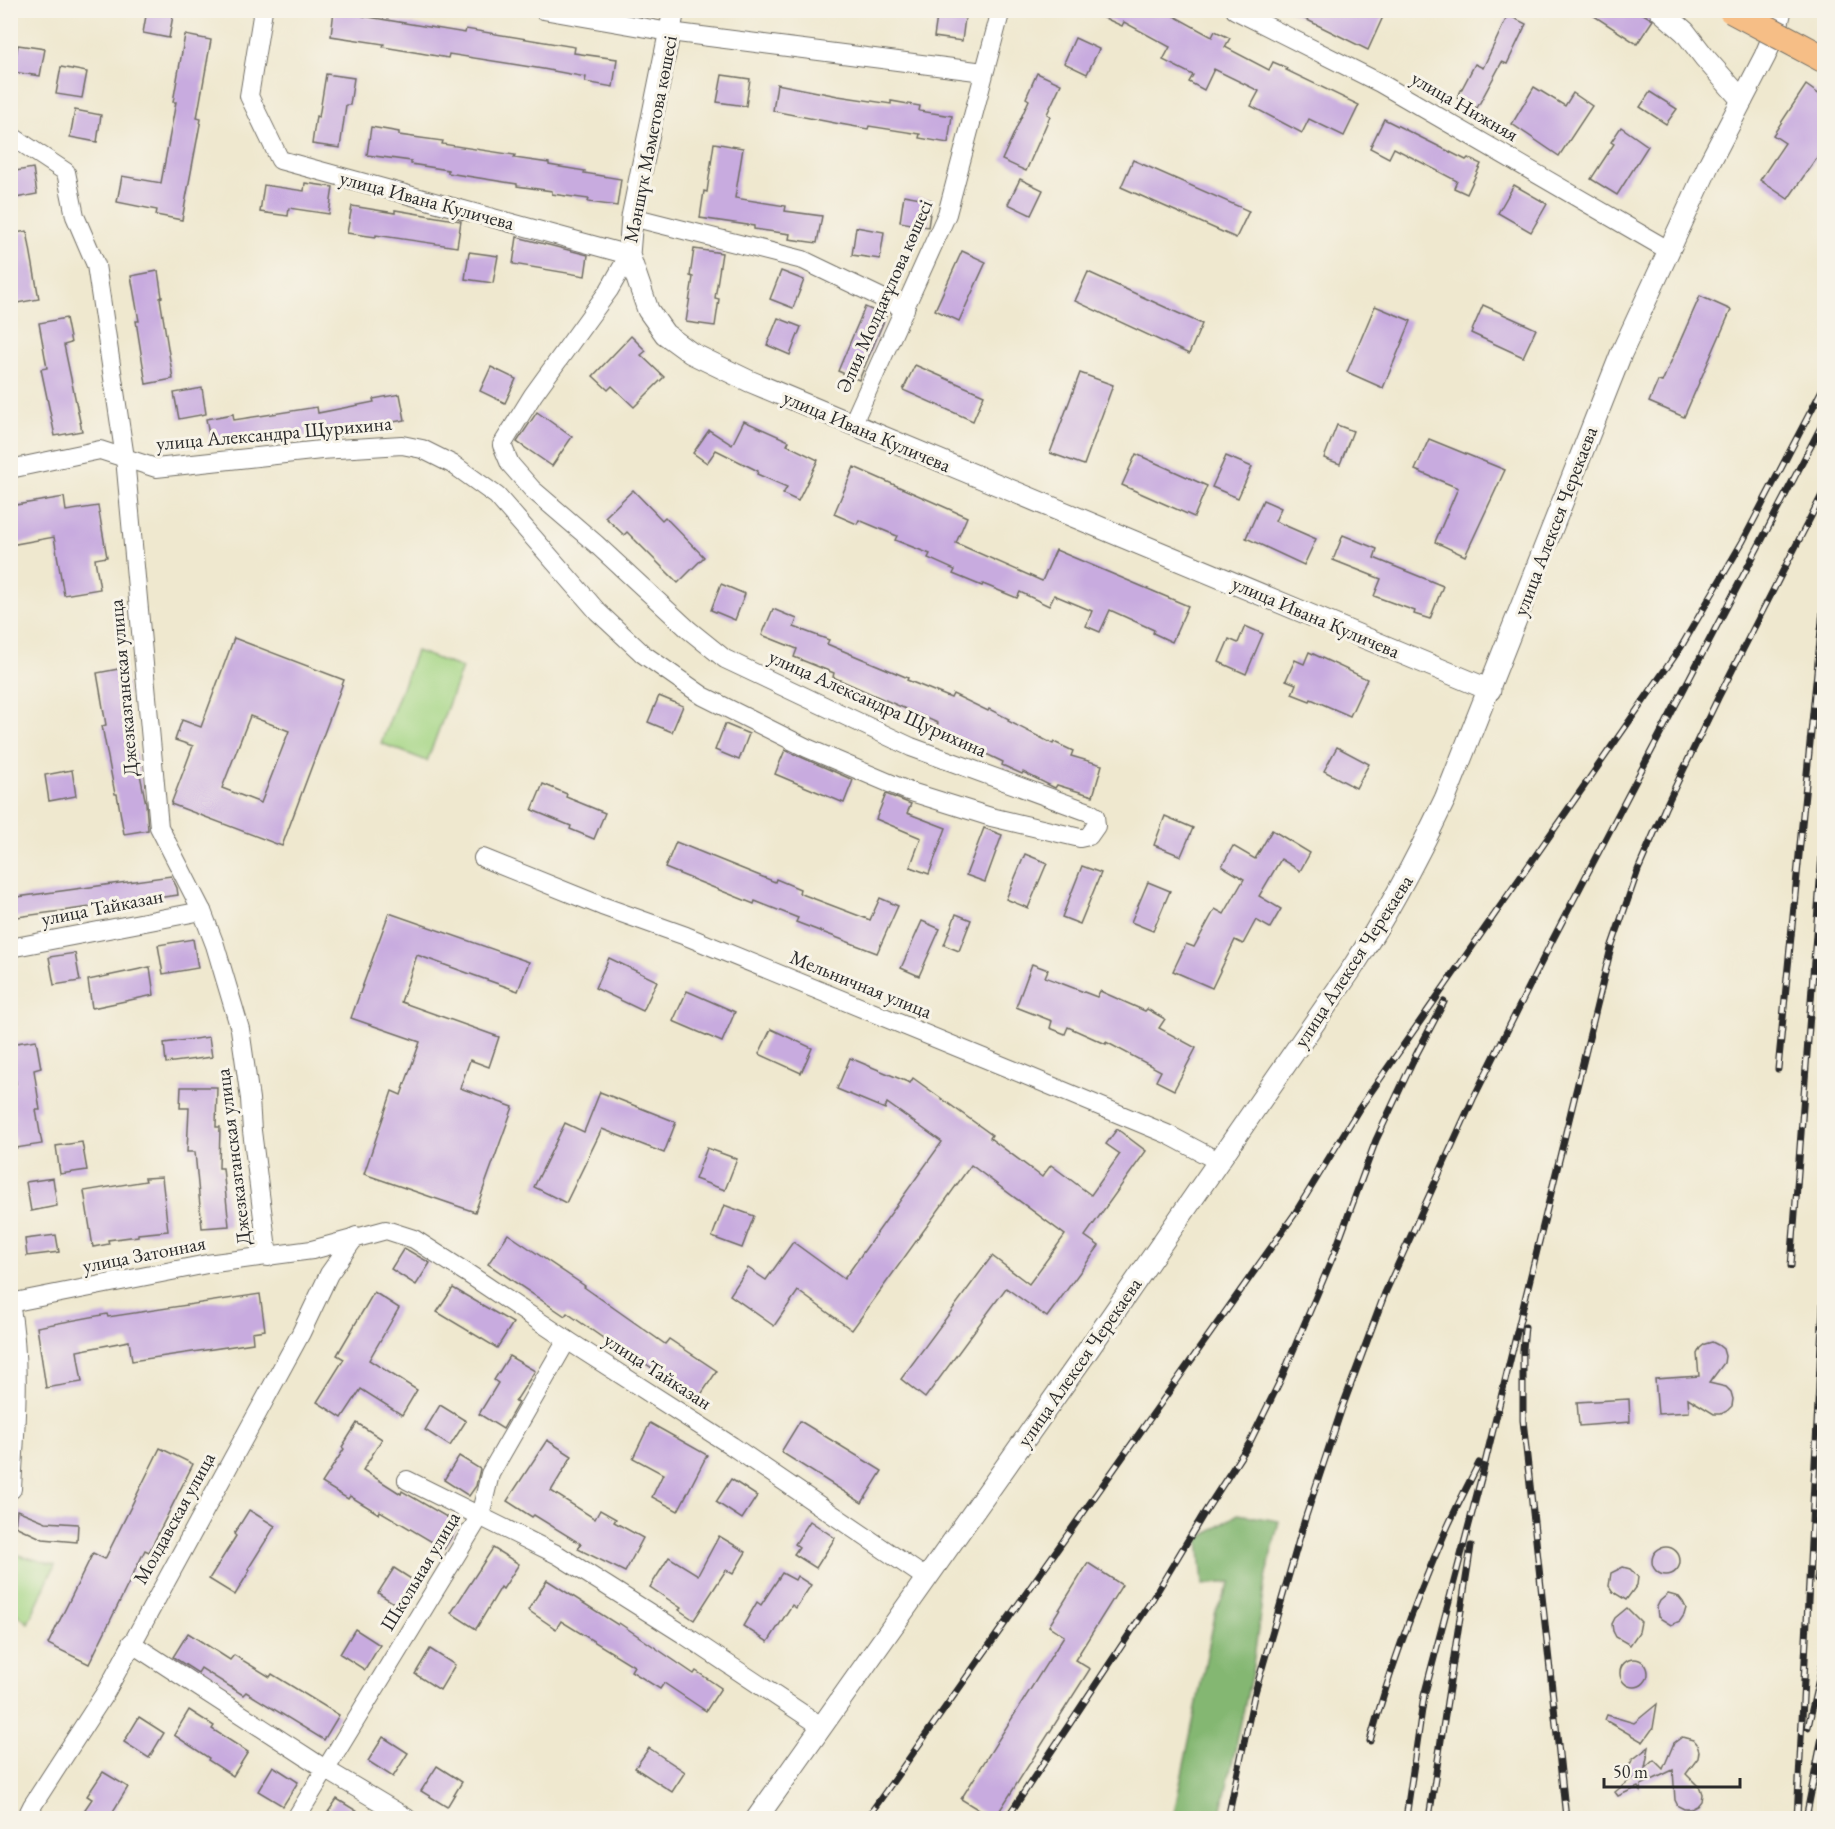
<svg xmlns="http://www.w3.org/2000/svg" width="1835" height="1829" viewBox="0 0 1835 1829" font-family="'EB Garamond',serif">
	<style>
		.green { fill: #a5d685; stroke: #688058; stroke-width: 1.5 }
		.forest { fill: #84b772; stroke: #58714e; stroke-width: 1.5 }
		.building { fill: #c8abdf; fill-rule: evenodd }
		.lines { fill: none; stroke-linecap: round; stroke-linejoin: round }
		.minor-casing { stroke: #706d64; stroke-width: 20 }
		.tertiary-casing { stroke: #706d64; stroke-width: 23 }
		.minor { stroke: #fff; stroke-width: 18 }
		.tertiary { stroke: #fff; stroke-width: 21 }
		.rail-casing { stroke: #2b2b2b; stroke-width: 7 }
		.rail { stroke: #f7f3e8; stroke-width: 4.5; stroke-dasharray: 14; stroke-linecap: butt }
		.primary-bridge-casing { stroke: #706d64; stroke-width: 29; stroke-linecap: butt }
		.primary-bridge { stroke: #f6be86; stroke-width: 27 }
		.labels { text-anchor: middle; dominant-baseline: central; stroke-width: 6; stroke-linejoin: round; paint-order: stroke }
		.street-label { font-size: 20px; fill: #2b2b2b; stroke: #f7f3e8 }
	</style>
	<rect width="100%" height="100%" fill="#f7f3e8"/>
	<filter id="ink" filterUnits="userSpaceOnUse"><feTurbulence type="fractalNoise" baseFrequency=".0167" numOctaves="2"/><feDisplacementMap in="SourceGraphic" scale="12" xChannelSelector="R" yChannelSelector="G"/><feConvolveMatrix kernelMatrix="1 2 1 2 8 2 1 2 1" color-interpolation-filters="sRGB"/></filter>
	<filter id="wash" filterUnits="userSpaceOnUse"><feTurbulence type="fractalNoise" baseFrequency=".008" numOctaves="4" result="noise"/><feDisplacementMap in="SourceGraphic" scale="24" xChannelSelector="R" yChannelSelector="G"/><feGaussianBlur stdDeviation="1.35" result="paint"/><feColorMatrix in="noise" values="0 0 0 0 0 0 0 0 0 0 0 0 0 0 0 0 0 1.4 0 .05"/><feComposite in="paint" operator="in"/></filter>
	<g filter="url(#wash)">
		<rect width="100%" height="100%" fill="#efe8cf"/>
		<g class="green">
			<polygon points="416,651 462,668 427,761 381,743"/>
			<polygon points="15,1554 55,1565 28,1623 11,1609 11,1581"/>
		</g>
		<polygon class="forest" points="1238,1514 1279,1521 1265,1579 1252,1672 1220,1818 1173,1818 1216,1611 1231,1582 1203,1585 1199,1539"/>
		<g id="blocks">
			<g class="building">
				<polygon points="147,10 174,10 169,38 143,33"/>
				<polygon points="334,10 363,13 363,16 465,33 466,29 575,47 574,53 617,59 613,87 585,82 586,77 543,69 449,54 448,58 420,53 383,47 384,44 331,36"/>
				<polygon points="938,10 966,10 962,41 934,37"/>
				<polygon points="1087,10 1174,10 1172,15 1212,37 1215,31 1230,38 1225,47 1269,70 1273,62 1287,68 1286,70 1359,105 1344,136 1309,119 1302,133 1251,106 1259,91 1214,69 1204,90 1189,82 1193,75 1163,60 1170,47 1124,22 1122,26"/>
				<polygon points="1287,10 1386,10 1368,50"/>
				<polygon points="1585,10 1637,10 1653,20 1637,44"/>
				<polygon points="1508,15 1526,24 1507,64 1502,62 1477,108 1457,98 1475,64 1483,68"/>
				<polygon points="185,35 211,40 197,118 201,119 182,220 156,215 157,210 117,202 122,176 161,183 176,102 173,102"/>
				<polygon points="1075,38 1099,49 1087,74 1064,63"/>
				<polygon points="18,45 45,49 40,76 13,72"/>
				<polygon points="61,67 87,72 82,98 56,94"/>
				<polygon points="1037,73 1061,84 1047,114 1050,116 1026,171 1002,160 1029,100 1026,98"/>
				<polygon points="326,74 354,78 350,105 346,105 340,148 312,144 316,116 319,117"/>
				<polygon points="722,75 750,79 746,106 717,102"/>
				<polygon points="777,84 838,96 891,104 891,101 920,106 919,111 952,116 948,143 919,138 920,134 869,126 868,129 840,124 773,111"/>
				<polygon points="1806,85 1824,98 1824,147 1788,199 1760,180 1785,143 1773,135"/>
				<polygon points="1534,87 1565,106 1573,93 1592,106 1559,156 1512,124"/>
				<polygon points="1650,92 1677,109 1666,124 1640,107"/>
				<polygon points="75,110 101,115 97,142 70,137"/>
				<polygon points="1384,119 1466,160 1468,158 1481,164 1467,194 1454,188 1457,181 1394,148 1389,158 1370,148"/>
				<polygon points="371,127 399,132 399,135 443,141 442,144 515,155 514,158 549,163 549,165 585,171 584,173 621,179 617,206 588,202 589,199 552,194 552,191 517,186 517,184 448,173 448,170 411,164 411,161 367,155"/>
				<polygon points="1621,127 1648,146 1617,195 1591,179 1614,144 1611,142"/>
				<polygon points="714,143 743,148 735,198 786,206 785,211 822,216 817,243 789,239 790,234 754,229 754,226 700,218 704,191 707,192"/>
				<polygon points="1133,160 1249,211 1236,238 1121,187"/>
				<polygon points="33,168 37,194 10,199 10,172"/>
				<polygon points="1020,179 1043,190 1031,215 1008,204"/>
				<polygon points="305,183 333,187 329,214 289,208 288,216 260,212 264,185 304,191"/>
				<polygon points="1514,185 1547,204 1531,232 1498,213"/>
				<polygon points="904,195 932,200 928,227 900,222"/>
				<polygon points="352,206 395,213 395,210 461,221 457,247 376,235 376,237 347,233"/>
				<polygon points="856,227 884,232 880,259 852,255"/>
				<polygon points="27,231 39,299 12,304 10,294 10,234"/>
				<polygon points="517,237 588,255 585,276 513,264"/>
				<polygon points="694,249 722,253 715,298 719,299 715,326 686,322 693,277 690,276"/>
				<polygon points="962,251 986,262 959,321 935,310"/>
				<polygon points="469,252 498,256 493,283 465,279"/>
				<polygon points="158,271 162,297 160,298 173,379 146,384 136,321 139,321 131,276"/>
				<polygon points="781,271 804,280 793,308 770,299"/>
				<polygon points="1088,272 1202,324 1189,354 1075,301"/>
				<polygon points="1700,296 1731,310 1684,417 1649,402 1658,381 1662,382"/>
				<polygon points="1483,305 1536,329 1523,357 1471,333"/>
				<polygon points="1375,306 1411,321 1383,388 1347,372"/>
				<polygon points="865,307 886,316 859,380 838,371"/>
				<polygon points="66,318 71,343 64,345 82,431 55,436 41,369 47,368 39,323"/>
				<polygon points="778,318 801,327 790,355 767,345"/>
				<polygon points="631,336 646,351 641,355 664,377 634,407 612,386 608,390 593,376"/>
				<polygon points="915,365 984,395 973,421 903,390"/>
				<polygon points="491,367 516,379 505,403 480,391"/>
				<polygon points="1080,373 1113,385 1084,465 1050,453"/>
				<polygon points="202,388 206,414 179,419 174,393"/>
				<polygon points="400,394 405,420 364,427 364,431 338,436 336,430 294,438 294,435 257,442 256,437 211,445 206,419 233,414 234,420 317,407 318,413 374,402 373,399"/>
				<polygon points="537,412 572,437 552,466 517,442"/>
				<polygon points="744,421 789,441 787,445 818,460 798,501 783,494 787,487 757,474 758,471 716,450 707,463 693,453 709,430 732,445"/>
				<polygon points="1337,425 1353,431 1340,464 1324,458"/>
				<polygon points="1429,439 1505,470 1465,556 1435,542 1458,488 1415,470"/>
				<polygon points="1136,454 1207,486 1194,517 1122,485"/>
				<polygon points="1226,456 1252,467 1238,498 1212,487"/>
				<polygon points="854,467 967,517 956,543 1042,581 1056,550 1188,606 1172,642 1153,633 1154,630 1110,610 1100,632 1086,626 1092,611 1054,595 1049,606 1020,592 1017,598 983,584 982,586 953,574 955,570 928,558 930,554 895,540 897,536 859,520 857,524 834,514"/>
				<polygon points="633,490 662,520 665,517 704,557 678,583 627,532 624,535 605,517"/>
				<polygon points="64,497 66,511 98,506 107,557 95,559 100,589 64,595 54,537 10,545 10,506"/>
				<polygon points="1263,500 1281,508 1275,521 1316,539 1304,565 1246,538"/>
				<polygon points="1343,535 1377,549 1374,558 1443,586 1430,619 1414,614 1415,611 1374,596 1381,579 1333,560"/>
				<polygon points="721,584 745,594 735,620 711,610"/>
				<polygon points="773,609 797,619 794,627 829,640 827,644 908,678 907,680 951,698 953,694 988,711 989,709 1009,719 1008,721 1053,744 1054,742 1073,751 1071,756 1102,765 1093,796 1057,785 1055,788 1023,772 1022,774 1002,765 1003,762 955,739 954,741 934,731 938,723 833,677 834,673 794,657 797,649 762,635"/>
				<polygon points="1245,626 1263,634 1246,674 1219,662 1229,639 1238,643"/>
				<path d="M 234,638 L 344,680 L 282,846 L 171,804 L 193,746 L 175,740 L 182,720 L 201,727 ZM 250,716 L 289,731 L 261,803 L 222,788 Z"/>
				<polygon points="1309,652 1367,679 1350,716 1311,699 1310,701 1292,694 1296,684 1286,680 1295,660 1304,664"/>
				<polygon points="124,668 128,694 124,695 146,804 148,830 124,834 117,794 115,794 102,726 106,725 97,673"/>
				<polygon points="659,696 683,706 672,732 648,722"/>
				<polygon points="725,724 749,734 739,760 715,750"/>
				<polygon points="1337,747 1369,764 1356,788 1324,771"/>
				<polygon points="785,750 853,780 844,803 775,774"/>
				<polygon points="72,770 76,796 49,801 45,775"/>
				<polygon points="543,784 567,794 566,797 605,813 594,839 570,829 571,826 532,810"/>
				<polygon points="886,794 911,804 907,813 946,828 929,874 910,867 921,838 876,819"/>
				<polygon points="1165,816 1193,828 1181,856 1154,845"/>
				<polygon points="984,828 1002,835 985,882 966,875"/>
				<polygon points="1272,830 1310,853 1300,871 1281,859 1259,896 1281,909 1270,928 1256,920 1243,944 1235,940 1212,988 1173,971 1186,944 1194,947 1215,909 1224,914 1244,879 1222,866 1233,846 1255,859"/>
				<polygon points="676,842 775,882 776,879 800,889 799,893 870,920 880,898 898,906 877,953 796,922 798,918 755,901 754,904 665,868"/>
				<polygon points="1025,854 1047,863 1028,908 1006,899"/>
				<polygon points="1082,866 1101,873 1080,924 1062,917"/>
				<polygon points="171,876 177,888 178,895 10,918 10,898"/>
				<polygon points="1148,882 1170,891 1153,931 1131,922"/>
				<polygon points="389,913 529,962 518,991 417,955 401,1002 499,1037 489,1067 470,1060 460,1088 513,1107 475,1212 364,1174 392,1091 401,1095 420,1042 351,1018"/>
				<polygon points="956,914 971,920 959,951 944,945"/>
				<polygon points="922,921 940,929 919,976 901,968"/>
				<polygon points="193,939 198,968 163,974 158,945"/>
				<polygon points="75,953 80,981 54,985 49,957"/>
				<polygon points="609,958 657,981 643,1011 595,988"/>
				<polygon points="1032,964 1048,970 1045,977 1097,997 1100,991 1145,1011 1147,1009 1165,1019 1159,1028 1196,1048 1174,1090 1156,1081 1161,1071 1106,1042 1106,1044 1068,1027 1065,1034 1050,1028 1052,1021 1016,1007"/>
				<polygon points="150,967 154,995 92,1008 88,980"/>
				<polygon points="687,991 735,1012 722,1042 673,1021"/>
				<polygon points="771,1029 812,1048 801,1073 759,1054"/>
				<polygon points="209,1037 212,1057 166,1063 164,1043"/>
				<polygon points="36,1040 41,1068 34,1070 40,1110 36,1110 42,1144 16,1148 11,1120 15,1119 10,1085 16,1084 10,1044"/>
				<polygon points="850,1058 910,1083 913,1078 992,1135 990,1138 1042,1177 1051,1165 1091,1195 1120,1154 1106,1144 1117,1129 1146,1151 1085,1236 1099,1246 1047,1317 1006,1288 925,1398 901,1379 992,1256 1029,1284 1065,1235 971,1165 852,1330 798,1291 774,1326 730,1295 748,1268 766,1280 793,1242 844,1279 942,1142 887,1103 885,1109 837,1089"/>
				<polygon points="181,1087 217,1087 216,1127 220,1127 219,1168 223,1168 229,1226 202,1228 195,1152 187,1152 189,1108 180,1108"/>
				<polygon points="600,1092 676,1122 664,1153 602,1129 566,1203 534,1187 565,1123 584,1132"/>
				<polygon points="82,1142 87,1170 60,1174 56,1146"/>
				<polygon points="707,1148 737,1159 725,1190 695,1179"/>
				<polygon points="162,1177 168,1231 138,1234 138,1236 108,1240 109,1244 93,1247 84,1191 146,1181 145,1178"/>
				<polygon points="53,1178 57,1206 31,1211 26,1182"/>
				<polygon points="724,1205 754,1216 742,1248 712,1237"/>
				<polygon points="508,1234 585,1286 584,1287 665,1344 669,1339 717,1371 698,1399 631,1354 629,1356 567,1313 565,1316 488,1264"/>
				<polygon points="56,1235 59,1252 27,1256 25,1239"/>
				<polygon points="404,1248 430,1263 416,1285 391,1269"/>
				<polygon points="453,1288 513,1323 497,1348 437,1312"/>
				<polygon points="374,1292 399,1308 369,1360 417,1390 402,1415 361,1389 342,1418 317,1402 344,1359 337,1355"/>
				<polygon points="260,1294 265,1330 252,1332 253,1343 132,1361 129,1341 77,1351 82,1382 46,1388 37,1327 107,1314 108,1317"/>
				<polygon points="1712,1342 1718,1345 1723,1349 1725,1356 1724,1363 1709,1383 1726,1387 1731,1392 1733,1399 1732,1406 1727,1411 1721,1414 1714,1414 1688,1398 1689,1412 1658,1414 1655,1379 1699,1376 1697,1354 1700,1348 1705,1344"/>
				<polygon points="509,1356 535,1371 515,1402 518,1403 503,1429 479,1414 498,1383 494,1380"/>
				<polygon points="1629,1399 1630,1422 1579,1426 1577,1402"/>
				<polygon points="440,1405 466,1421 450,1446 425,1430"/>
				<polygon points="800,1421 882,1471 862,1503 781,1452"/>
				<polygon points="357,1423 382,1439 363,1470 401,1494 402,1491 459,1524 444,1549 380,1511 379,1514 350,1496 348,1499 322,1483 344,1449 342,1447"/>
				<polygon points="650,1423 707,1455 678,1511 652,1497 663,1474 633,1458"/>
				<polygon points="547,1440 572,1456 551,1491 595,1519 600,1510 616,1519 614,1522 643,1538 625,1572 578,1549 581,1544 534,1515 532,1517 507,1501"/>
				<polygon points="160,1448 193,1464 149,1552 145,1550 89,1664 48,1644 93,1553 105,1559"/>
				<polygon points="459,1456 480,1469 476,1486 469,1496 444,1480"/>
				<polygon points="731,1479 757,1496 742,1519 716,1502"/>
				<polygon points="17,1510 46,1522 78,1524 77,1542 43,1539 15,1526"/>
				<polygon points="249,1510 275,1526 248,1569 250,1570 235,1595 209,1579 236,1536 234,1534"/>
				<polygon points="810,1521 835,1538 816,1568 794,1554 799,1547 795,1544"/>
				<polygon points="719,1536 746,1552 733,1574 726,1570 694,1620 679,1610 681,1608 650,1587 669,1557 698,1575"/>
				<circle cx="1666" cy="1561" r="14"/>
				<polygon points="493,1548 519,1564 503,1589 501,1587 476,1629 451,1613"/>
				<polygon points="1088,1563 1122,1585 1075,1660 1090,1669 995,1818 992,1818 961,1799 1064,1636 1049,1626"/>
				<polygon points="1623,1567 1630,1569 1638,1577 1637,1585 1626,1600 1613,1592 1609,1586 1611,1573"/>
				<polygon points="394,1568 419,1584 403,1609 378,1593"/>
				<polygon points="782,1573 795,1580 797,1576 811,1585 796,1608 792,1605 768,1642 743,1626 757,1602 761,1605"/>
				<polygon points="547,1580 618,1625 619,1623 694,1674 696,1671 721,1688 706,1711 664,1683 660,1689 631,1671 634,1666 561,1621 556,1629 528,1610"/>
				<polygon points="1668,1594 1679,1597 1683,1602 1686,1608 1684,1615 1680,1621 1671,1625 1658,1617 1657,1607 1660,1601"/>
				<polygon points="1627,1608 1641,1622 1639,1632 1630,1645 1616,1637 1613,1631 1612,1624 1615,1618"/>
				<polygon points="355,1629 380,1645 365,1670 340,1654"/>
				<polygon points="188,1633 230,1660 234,1655 270,1677 272,1674 339,1715 324,1740 246,1692 243,1695 201,1668 198,1673 173,1657"/>
				<polygon points="430,1649 455,1665 440,1690 415,1674"/>
				<circle cx="1634" cy="1673" r="14"/>
				<polygon points="1657,1704 1653,1728 1643,1742 1605,1720 1607,1715 1634,1723"/>
				<polygon points="189,1710 214,1726 212,1729 248,1752 233,1776 208,1760 209,1758 174,1735"/>
				<polygon points="139,1717 164,1733 149,1758 124,1742"/>
				<polygon points="383,1737 408,1753 393,1777 368,1761"/>
				<polygon points="1682,1737 1693,1740 1697,1745 1699,1751 1698,1758 1686,1774 1700,1788 1702,1794 1701,1801 1697,1806 1691,1809 1684,1809 1678,1806 1675,1800 1673,1770 1641,1785 1640,1791 1638,1787 1618,1796 1615,1792 1632,1778 1629,1774 1629,1767 1632,1760 1649,1747 1645,1768 1654,1760 1663,1769 1674,1743"/>
				<polygon points="649,1748 685,1772 672,1792 635,1768"/>
				<polygon points="273,1766 298,1782 283,1806 258,1791"/>
				<polygon points="437,1766 462,1782 447,1807 421,1791"/>
				<polygon points="103,1772 128,1787 109,1818 79,1818 92,1799 87,1796"/>
				<polygon points="337,1799 368,1818 324,1818"/>
			</g>
		</g>
	</g>
	<g filter="url(#ink)">
		<use href="#blocks" fill-opacity="0" stroke="#706d64" stroke-width="1.5"/>
		<g class="lines">
			<g class="minor-casing">
				<g id="minor">
					<polyline points="543,10 670,32 984,72"/>
					<polyline points="1235,10 1380,83 1668,250"/>
					<polyline points="10,135 66,172 75,216 96,265 125,458 159,827 202,911 215,945 240,1029 250,1099 252,1131 268,1257"/>
					<polyline points="632,217 803,260 905,309"/>
					<polyline points="852,425 947,214 1001,10"/>
					<polyline points="10,469 100,450 156,468 321,450 402,445 422,449 454,465 497,496 598,612 643,654 703,696 807,748 908,791 991,817 1080,838 1089,836 1096,826 1095,816 1089,812 911,747 725,659 689,630 596,544 532,489 510,464 502,445 533,395 609,290 629,255 280,160 249,96 263,10"/>
					<polyline points="483,858 602,906 686,936 1013,1070 1167,1134 1218,1161"/>
					<polyline points="10,948 202,911"/>
					<polyline points="10,1303 207,1264 312,1250 386,1230 414,1239 470,1275 567,1340 732,1446 926,1578"/>
					<path d="M 10,1303 C 22,1364 15,1428 12,1489"/>
					<polyline points="407,1480 558,1555 683,1634 821,1726"/>
					<polyline points="131,1643 325,1769 407,1818"/>
					<polyline points="26,1818 32,1806 107,1690 301,1333 329,1274 356,1236"/>
					<polyline points="296,1818 480,1516 490,1474 567,1340"/>
				</g>
			</g>
			<g class="tertiary-casing">
				<g id="tertiary">
					<polyline points="674,10 632,217 629,255 648,310 665,334 691,353 749,381 1490,690"/>
					<polyline points="1660,10 1685,32 1705,58 1742,100"/>
					<path d="M 757,1818 L 1086,1353 L 1351,970 C 1387,915 1417,858 1445,799 L 1621,354 L 1709,164 L 1765,56 L 1777,27 L 1781,10"/>
				</g>
			</g>
			<use href="#minor" class="minor"/>
			<use href="#tertiary" class="tertiary"/>
			<g class="rail-casing">
				<g id="rail">
					<polyline points="1778,1069 1824,600"/>
					<polyline points="1791,1266 1824,828"/>
					<polyline points="1525,1327 1523,1349 1523,1420 1566,1818"/>
					<polyline points="1817,1580 1824,1530"/>
					<polyline points="1808,1727 1824,1657"/>
					<path d="M 1370,1741 C 1389,1673 1413,1607 1441,1542 C 1452,1515 1466,1489 1479,1463"/>
					<polyline points="867,1818 1294,1215 1359,1109 1681,647 1743,541 1824,386"/>
					<polyline points="1007,1818 1152,1600 1203,1515 1249,1444 1282,1377 1334,1254 1376,1140 1416,1055 1444,1002"/>
					<polyline points="1228,1818 1254,1696 1305,1519 1342,1408 1385,1293 1473,1099 1552,941 1824,421"/>
					<polyline points="1406,1818 1424,1696 1482,1475 1611,948 1638,870 1665,808 1718,698 1824,491"/>
					<polyline points="1429,1818 1471,1546"/>
					<polyline points="1797,1818 1824,1285"/>
					<polyline points="1806,1818 1824,1727"/>
				</g>
			</g>
			<use href="#rail" class="rail"/>
			<g class="primary-bridge-casing">
				<polyline id="primary-bridge" points="1732,10 1824,59"/>
			</g>
			<use href="#primary-bridge" class="primary-bridge"/>
		</g>
	</g>
	<g class="labels">
		<g class="street-label">
			<text transform="translate(1465 106) rotate(30)">улица Нижняя</text>
			<text transform="translate(650 139) rotate(-79)">Мәншүк Мәметова көшесі</text>
			<text transform="translate(427 200) rotate(15)">улица Ивана Куличева</text>
			<text transform="translate(884 296) rotate(-66)">Әлия Молдағұлова көшесі</text>
			<text transform="translate(867 431) rotate(23)">улица Ивана Куличева</text>
			<text transform="translate(274 433) rotate(-5)">улица Александра Щурихина</text>
			<text transform="translate(1555 521) rotate(-69)">улица Алексея Черекаева</text>
			<text transform="translate(1316 617) rotate(23)">улица Ивана Куличева</text>
			<text transform="translate(123 688) rotate(-95)">Джезказганская улица</text>
			<text transform="translate(878 703) rotate(24)">улица Александра Щурихина</text>
			<text transform="translate(102 907) rotate(-11)">улица Тайказан</text>
			<text transform="translate(1353 961) rotate(-57)">улица Алексея Черекаева</text>
			<text transform="translate(861 984) rotate(22)">Мельничная улица</text>
			<text transform="translate(233 1157) rotate(-97)">Джезказганская улица</text>
			<text transform="translate(144 1254) rotate(-11)">улица Затонная</text>
			<text transform="translate(1079 1362) rotate(-55)">улица Алексея Черекаева</text>
			<text transform="translate(658 1371) rotate(33)">улица Тайказан</text>
			<text transform="translate(174 1518) rotate(-61)">Молдавская улица</text>
			<text transform="translate(420 1571) rotate(-59)">Школьная улица</text>
		</g>
	</g>
	<rect width="1835" height="1829" fill="none" stroke="#f7f3e8" stroke-width="36"/>
	<path d="M1604 1778v9h136v-9" fill="none" stroke="#2b2b2b" stroke-width="3"/>
	<text x="1613" y="1778" font-size="18" fill="#2b2b2b" stroke="#f7f3e8" stroke-width="4.5" paint-order="stroke">50 m</text>
</svg>
